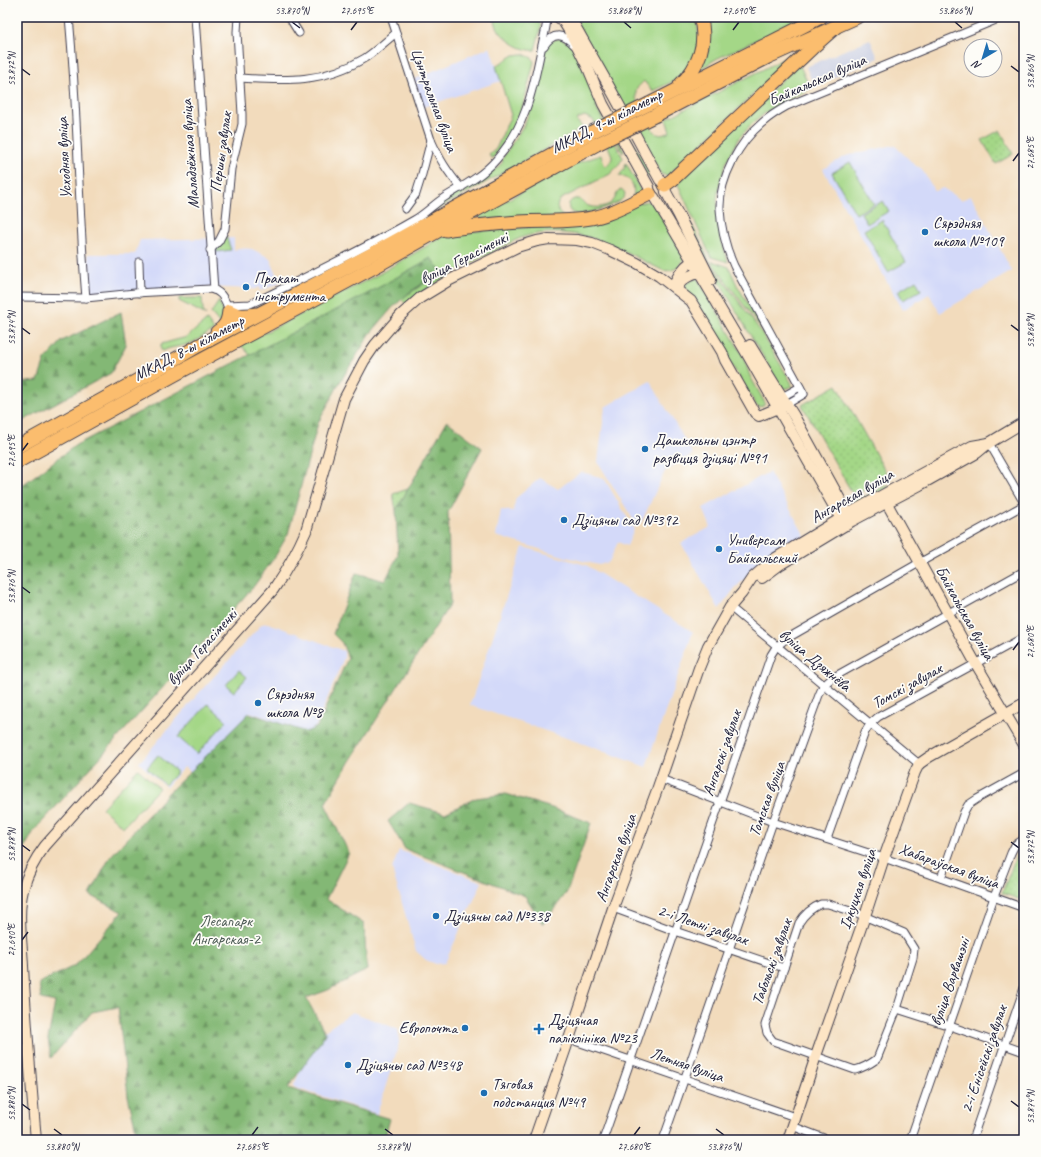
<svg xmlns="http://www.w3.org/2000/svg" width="1041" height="1157" viewBox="0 0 1041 1157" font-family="Caveat,sans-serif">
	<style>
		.built { fill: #d3d9f9 }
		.industrial { fill: #bcc3de }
		.grass { fill: #a4d787; stroke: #637c61 }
		.forest { fill: url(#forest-firs); stroke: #526d58 }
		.park { fill: url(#park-dots); stroke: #637c61 }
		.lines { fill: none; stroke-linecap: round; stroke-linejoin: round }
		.street-casing { stroke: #413e4e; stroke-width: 9 }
		.secondary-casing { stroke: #413e4e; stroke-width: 12 }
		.highway-casing { stroke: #413e4e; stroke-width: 15 }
		.street { stroke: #fff; stroke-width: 7 }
		.secondary { stroke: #fde5c5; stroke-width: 10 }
		.highway { stroke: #fbbd6e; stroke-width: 13 }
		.highway-bridge-casing { stroke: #413e4e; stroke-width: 15; stroke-linecap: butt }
		.highway-bridge { stroke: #fbbd6e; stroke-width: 13 }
		.ticks { fill: none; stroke: #22223b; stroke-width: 1.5 }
		.poi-dot { fill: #1f6fb2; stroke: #fdfcf7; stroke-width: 1.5 }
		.labels { text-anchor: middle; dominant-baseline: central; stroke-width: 3.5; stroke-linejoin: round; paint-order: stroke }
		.street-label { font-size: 16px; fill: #22223b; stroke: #fdfcf7 }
		.poi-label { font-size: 16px; fill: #22223b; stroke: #fdfcf7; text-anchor: start }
		.park-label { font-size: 16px; fill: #495852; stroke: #fdfcf7 }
		.neatline { fill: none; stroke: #22223b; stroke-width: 1.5 }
		.ticks-label { font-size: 10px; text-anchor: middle; fill: #22223b }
	</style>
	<defs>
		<pattern id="forest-firs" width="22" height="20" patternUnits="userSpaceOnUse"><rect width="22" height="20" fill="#83b874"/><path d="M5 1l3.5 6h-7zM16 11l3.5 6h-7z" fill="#6b9560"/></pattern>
		<pattern id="park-dots" width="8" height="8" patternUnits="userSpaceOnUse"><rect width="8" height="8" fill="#a4d787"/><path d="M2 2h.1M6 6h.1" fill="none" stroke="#8db875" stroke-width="1.8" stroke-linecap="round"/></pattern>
	</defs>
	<rect width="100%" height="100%" fill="#fdfcf7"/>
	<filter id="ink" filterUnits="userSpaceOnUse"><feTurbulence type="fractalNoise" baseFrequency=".025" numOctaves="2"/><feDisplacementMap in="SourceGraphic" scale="8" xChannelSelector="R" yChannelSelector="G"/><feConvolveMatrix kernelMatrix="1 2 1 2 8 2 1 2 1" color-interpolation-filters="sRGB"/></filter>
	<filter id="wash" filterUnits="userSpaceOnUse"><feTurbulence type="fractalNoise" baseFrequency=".012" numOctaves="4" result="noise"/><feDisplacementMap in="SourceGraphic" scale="16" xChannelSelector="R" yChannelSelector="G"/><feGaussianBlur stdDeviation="0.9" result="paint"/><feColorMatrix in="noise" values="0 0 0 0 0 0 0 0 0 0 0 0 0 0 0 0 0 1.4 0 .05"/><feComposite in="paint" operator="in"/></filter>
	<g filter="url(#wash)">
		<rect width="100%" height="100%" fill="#f2dbbc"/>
		<g class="built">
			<polygon points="490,47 501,81 423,107 414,79"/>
			<polygon points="894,145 916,166 921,168 935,191 943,188 961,200 971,196 1012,271 940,313 929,294 903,310 823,169 846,156"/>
			<polygon points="234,238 234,250 239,248 252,249 270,258 280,283 260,291 259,287 255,289 208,287 91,294 88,254 135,254 140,240"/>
			<polygon points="650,381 693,454 665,471 641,523 634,521 598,462 605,407"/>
			<polygon points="581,472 604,478 634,529 627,546 618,542 609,562 599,565 566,557 496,536 501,510 513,511 516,498 540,478 558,489"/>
			<polygon points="769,472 805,536 748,576 736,587 719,609 681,543 709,528 710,525 703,508"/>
			<polygon points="523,547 586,565 693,632 646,767 584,744 470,705"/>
			<polygon points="268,623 344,651 344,658 316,726 314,728 305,732 250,712 190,772 184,767 166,787 139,763 198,694 262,624"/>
			<polygon points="399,850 482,882 445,963 436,964 426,960 416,951 392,869"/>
			<polygon points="352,1012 398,1029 399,1043 377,1114 293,1087 316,1037"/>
		</g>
		<polygon class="industrial" points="870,39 878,58 814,86 806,67"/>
		<g class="grass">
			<path d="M 494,17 L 540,17 L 541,19 L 539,23 L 541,26 L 535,50 C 523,52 507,41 500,32 C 497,28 495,22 494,17 Z"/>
			<path d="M 573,17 L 697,17 L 699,47 L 685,71 L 674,81 L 652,91 L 644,81 L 636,89 L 636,98 L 653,130 C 658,137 663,135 670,132 L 666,119 L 795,53 L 798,52 L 667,176 L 661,174 Z"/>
			<polygon points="703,17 805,17 716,59 700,69"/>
			<path d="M 560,38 L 571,45 L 575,51 L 599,105 L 624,151 L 623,153 L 597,106 L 595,106 L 623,158 L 617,167 L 610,174 L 561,199 C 554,206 558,212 564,218 L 480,219 L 479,216 L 481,214 L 572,165 L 601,155 L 605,167 C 608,164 612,161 612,157 C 612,152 596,124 593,120 C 590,118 587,117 584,116 L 576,120 L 583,128 L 420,219 C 429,212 438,204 448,197 C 467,185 487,179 503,162 L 502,159 L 524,125 L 535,98 L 546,46 L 548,42 Z"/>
			<polygon points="523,54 532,58 534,62 522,109 518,118 511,132 494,157 492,158 491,158 489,155 496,149 511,115 496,66 514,55"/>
			<polygon points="799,64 808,83 813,87 779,104 765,113 753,123 739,138 726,163 718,190 717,200 721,239 728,262 711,257 676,180"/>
			<polygon points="628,135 652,174 650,177 648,177 625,137"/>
			<polygon points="850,162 874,204 856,214 832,173"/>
			<path d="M 626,163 L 642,193 L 633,196 C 636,185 630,177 619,176 L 624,169 Z"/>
			<path d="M 621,189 C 640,201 584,215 576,214 C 573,213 570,212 569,209 C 567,203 572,198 578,199 C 581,199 583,202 585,204 C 592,209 604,208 611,203 C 616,199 616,194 619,190 Z"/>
			<path d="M 647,201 L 656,207 L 684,257 C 682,267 672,273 662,270 C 635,257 602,237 572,234 C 556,232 538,232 523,237 C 510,242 497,250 484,256 C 457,270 431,285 406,304 L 401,299 L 441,272 L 431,258 L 359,299 L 250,355 L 241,345 L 379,274 L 430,244 L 432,242 L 451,233 L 571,224 Z"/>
			<polygon points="883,201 889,211 867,224 861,213"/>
			<path d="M 686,212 L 711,264 L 760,330 L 791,382 L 792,386 L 785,389 L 781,386 C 747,330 713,273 683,213 Z"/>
			<polygon points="882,220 906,262 888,272 864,230"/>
			<polygon points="226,236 231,250 216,252 221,240"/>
			<polygon points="712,261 729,267 737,285 781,359 762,329 713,264"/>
			<path d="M 696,278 L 698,279 L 742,354 L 750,376 L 765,403 C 763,407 759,408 756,405 L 687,291 L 685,284 Z"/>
			<polygon points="916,280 921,290 903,300 898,291"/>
			<polygon points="179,298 202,298 203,311 206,315 179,301"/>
			<polygon points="219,301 223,312 221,325 211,313"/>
			<path d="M 207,320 L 214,330 C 205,335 196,342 185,345 C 178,347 170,347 163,351 L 161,350 L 161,344 L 187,337 Z"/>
			<polygon points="888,484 889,487 860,503 851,502 845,497 862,498"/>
			<polygon points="239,670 247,677 234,692 226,685"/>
			<polygon points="208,704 227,721 197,754 178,737"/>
			<polygon points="158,755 177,772 165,785 147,768"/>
			<polygon points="138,769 159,788 123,827 102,808"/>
		</g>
		<g class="forest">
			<polygon points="431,258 441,272 410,292 392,308 370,334 340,382 318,423 288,534 276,555 254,586 34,831 17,861 17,489 76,445 367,294"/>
			<polygon points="121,312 126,345 111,373 17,424 17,383 38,381 45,360 62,341"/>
			<polygon points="447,421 482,448 448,512 450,604 350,761 325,804 349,853 326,899 364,924 367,970 328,990 306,998 326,1034 288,1088 390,1119 384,1140 132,1140 136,1130 128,1096 118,1007 92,1012 51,1058 48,1039 55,1002 41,999 39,983 76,965 122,912 90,895 110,857 169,792 190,772 249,713 306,732 317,727 348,658 342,643 333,634 356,573 385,581 398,555 396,510"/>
			<polygon points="506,794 552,808 591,823 567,892 543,924 525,896 405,849 388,821 409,803 445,813 476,798"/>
		</g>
		<g class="park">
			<polygon points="1000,130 1013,154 996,164 982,140"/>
			<polygon points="837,385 888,476 854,496 802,405"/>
			<polygon points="408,489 396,510 393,494"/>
			<polygon points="1024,844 1024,901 1002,893 1020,846"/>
		</g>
	</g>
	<g filter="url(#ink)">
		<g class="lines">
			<g class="street-casing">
				<g id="street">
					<path d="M 69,17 C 78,111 78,205 86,298"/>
					<polyline points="195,17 214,290"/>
					<polyline points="289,17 299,33"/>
					<path d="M 391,17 L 431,140 C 440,160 447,171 461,188"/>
					<path d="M 544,46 C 553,32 563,33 574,45"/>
					<path d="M 240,78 C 286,81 324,83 365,58 C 376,51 386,41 396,33"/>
					<polyline points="405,209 416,194 421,178 431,140"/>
					<polyline points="210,250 219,241 225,229 231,169 242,124 242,114 237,32 238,17"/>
					<polyline points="139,262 140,293"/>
					<path d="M 17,297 L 86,298 L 135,293 L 210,289 C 222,291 224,299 229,309"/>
					<path d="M 227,305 L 250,304 L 261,299 C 312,274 364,249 414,220 C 425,214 434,204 445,197 C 463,186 482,176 496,160 C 525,128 533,90 541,50 C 543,38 547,28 547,17"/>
					<polyline points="781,400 782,397 800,387"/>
					<path d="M 787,404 L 804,394 L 734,266 C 726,248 721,229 720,209 C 719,179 739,142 762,123 C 770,116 778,111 787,106 L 1003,17"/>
					<polyline points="989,443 1024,503"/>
					<polyline points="730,607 919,764"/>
					<polyline points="661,779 773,822 884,858 1024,908"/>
					<polyline points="827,839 865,732 870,724 878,717 1024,637"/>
					<polyline points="941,878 964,812 968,805 977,799 1024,773"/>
					<path d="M 821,904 L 828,904 L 857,913 L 904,933 L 914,949 L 913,958 L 897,1009 L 877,1059 C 870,1064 863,1068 855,1070 L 773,1041 L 767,1033 L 765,1025 L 799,923 C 805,913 811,908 821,904 Z"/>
					<polyline points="613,908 675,931 784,968"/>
					<polyline points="897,1009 950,1026 1024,1052"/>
					<polyline points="569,1039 795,1117"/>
					<polyline points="792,1126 829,1140"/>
					<polyline points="603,1140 771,655 776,647 786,639 919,563 1024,505"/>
					<polyline points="663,1140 689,1066 773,822 819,695 823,686 832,678 1024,571"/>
					<polyline points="910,1140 994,897 1011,853 1015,845 1024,839"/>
					<polyline points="972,1140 1024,988"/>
				</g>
			</g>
			<g class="secondary-casing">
				<g id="secondary">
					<polyline points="558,17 563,21 571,34 588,68 603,104 649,187 650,194 654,197 668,220 747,354 841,519 847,525"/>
					<polyline points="570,17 604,77 660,180 665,185 666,192 678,214 711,280"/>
					<path d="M 673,286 C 678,276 682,268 692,261"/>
					<path d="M 677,287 C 683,278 689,276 699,272"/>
					<polyline points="750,345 794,416 831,483 848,514 847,521"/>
					<polyline points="884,498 976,664 1024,745"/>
					<polyline points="762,578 781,564 852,521 920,485 977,453 989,443 1024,422"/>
					<path d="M 36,1140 C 31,1082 26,1024 23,966 C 22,942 17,914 23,890 C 27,874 35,859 45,846 L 273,590 C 286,571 297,552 306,531 L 344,399 L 364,361 L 375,345 L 401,315 L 420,298 L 448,281 L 517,247 L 537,241 L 549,239 L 577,240 L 592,243 L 610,250 L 637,263 L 659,276 L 691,301 L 722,352 L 725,360 L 755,413 L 759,416 L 787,404"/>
					<polyline points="534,1140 569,1039 613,908 657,790 699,668 708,646 730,607 742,593 752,578 774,559 848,514 972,446 989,443"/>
					<polyline points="788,1140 816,1056 865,916 884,858 915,772 919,764 929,757 1024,703"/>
				</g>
			</g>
			<g class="highway-casing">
				<g id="highway">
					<path d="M 680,85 C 699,67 708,42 700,17"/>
					<polyline points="649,104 821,17"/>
					<polyline points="656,115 768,57 857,17"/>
					<polyline points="665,185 672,180 812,48 839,24"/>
					<path d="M 446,230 C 470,226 495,224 519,222 C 545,220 571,223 596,217 C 615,213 632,202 650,194"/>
					<path d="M 217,332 C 226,326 228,321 229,311 C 238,316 245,316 255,314"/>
					<polyline points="17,447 167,364 198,346 372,254 592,132"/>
					<polyline points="17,462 174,375 378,265 436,232 597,144"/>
				</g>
			</g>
			<use href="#street" class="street"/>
			<use href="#secondary" class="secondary"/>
			<use href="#highway" class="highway"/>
			<g class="highway-bridge-casing">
				<g id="highway-bridge">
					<polyline points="592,132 649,104"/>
					<polyline points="597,144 656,115"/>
				</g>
			</g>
			<use href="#highway-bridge" class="highway-bridge"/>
		</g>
	</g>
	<path class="ticks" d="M 292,22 L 300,28M 624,22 L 631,28M 955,22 L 962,28M 351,30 L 357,22M 733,30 L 739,22M 1011,66 L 1019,72M 22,69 L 30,75M 1013,161 L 1019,153M 1011,325 L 1019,331M 22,328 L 30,334M 22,451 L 28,443M 22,587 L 30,593M 1013,650 L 1019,642M 1011,842 L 1019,848M 22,845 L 30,851M 22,940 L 28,932M 1011,1101 L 1019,1107M 22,1104 L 30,1110M 54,1129 L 62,1135M 385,1129 L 393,1135M 716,1129 L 724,1135M 252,1135 L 258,1127M 634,1135 L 640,1127"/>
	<g class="poi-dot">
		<circle cx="925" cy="232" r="4"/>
		<circle cx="246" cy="287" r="4"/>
		<circle cx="645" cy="449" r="4"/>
		<circle cx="564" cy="520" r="4"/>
		<circle cx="719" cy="549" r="4"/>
		<circle cx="258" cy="703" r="4"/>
		<circle cx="436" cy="916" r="4"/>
		<circle cx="465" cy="1028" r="4"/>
		<path d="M537 1023h4v4h4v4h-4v4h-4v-4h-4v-4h4z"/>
		<circle cx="348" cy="1065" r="4"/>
		<circle cx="484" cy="1093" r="4"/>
	</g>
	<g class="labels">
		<g class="street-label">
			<text transform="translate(817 80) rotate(-24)">Байкальская вуліца</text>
			<text transform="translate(434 100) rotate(70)">Цэнтральная вуліца</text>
			<text transform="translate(607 121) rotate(-27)">МКАД, 9-ы кіламетр</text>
			<text transform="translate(221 152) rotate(-82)">Першы завулак</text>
			<text transform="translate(190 154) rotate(-94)">Маладзёжная вуліца</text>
			<text transform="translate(64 158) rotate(-93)">Усходняя вуліца</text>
			<text transform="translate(464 258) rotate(-27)">вуліца Герасіменкі</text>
			<text transform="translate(189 348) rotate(-28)">МКАД, 8-ы кіламетр</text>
			<text transform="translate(852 496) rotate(-30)">Ангарская вуліца</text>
			<text transform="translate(965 613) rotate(61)">Байкальская вуліца</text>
			<text transform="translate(202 647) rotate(-48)">вуліца Герасіменкі</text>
			<text transform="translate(815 660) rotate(40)">вуліца Дзяжнёва</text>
			<text transform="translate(907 686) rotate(-29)">Томскі завулак</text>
			<text transform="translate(722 753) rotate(-71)">Ангарскі завулак</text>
			<text transform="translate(767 799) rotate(-70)">Томская вуліца</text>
			<text transform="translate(616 858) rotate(-70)">Ангарская вуліца</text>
			<text transform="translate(949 866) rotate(20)">Хабараўская вуліца</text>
			<text transform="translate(858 889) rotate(-71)">Іркуцкая вуліца</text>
			<text transform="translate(703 925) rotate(19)">2-і Летні завулак</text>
			<text transform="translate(772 962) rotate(-70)">Табольскі завулак</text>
			<text transform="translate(950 982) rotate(-71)">вуліца Варвашэні</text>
			<text transform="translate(984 1059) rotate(-71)">2-і Енісейскі завулак</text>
			<text transform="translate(687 1065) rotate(19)">Летняя вуліца</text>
		</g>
		<g class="poi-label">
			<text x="933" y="223">Сярэдняя<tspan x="933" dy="18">школа №109</tspan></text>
			<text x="254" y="278">Пракат<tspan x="254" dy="18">інструмента</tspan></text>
			<text x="653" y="440">Дашкольны цэнтр<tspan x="653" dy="18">развіцця дзіцяці №91</tspan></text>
			<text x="572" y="520">Дзіцячы сад №392</text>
			<text x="727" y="540">Универсам<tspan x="727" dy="18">Байкальский</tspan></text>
			<text x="266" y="694">Сярэдняя<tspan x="266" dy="18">школа №8</tspan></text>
			<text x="444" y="916">Дзіцячы сад №338</text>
			<text x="548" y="1020">Дзіцячая<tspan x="548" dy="18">паліклініка №23</tspan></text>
			<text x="457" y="1028" text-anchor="end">Европочта</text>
			<text x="356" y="1065">Дзіцячы сад №348</text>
			<text x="492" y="1084">Тяговая<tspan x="492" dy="18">подстанция №49</tspan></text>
		</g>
		<g class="park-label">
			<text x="226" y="921">Лесапарк<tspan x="226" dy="18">Ангарская-2</tspan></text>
		</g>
	</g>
	<rect width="1041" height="1157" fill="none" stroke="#fdfcf7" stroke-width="44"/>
	<g transform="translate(983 58) rotate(218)"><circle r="19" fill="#fdfcf7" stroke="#a5a5ac"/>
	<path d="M0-3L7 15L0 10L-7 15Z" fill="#1f6fb2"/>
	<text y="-6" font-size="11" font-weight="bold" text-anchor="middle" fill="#22223b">N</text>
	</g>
	<rect x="22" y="22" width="997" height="1113" class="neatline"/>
	<g class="ticks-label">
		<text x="292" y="14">53.870°N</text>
		<text x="357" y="14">27.695°E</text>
		<text x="624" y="14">53.868°N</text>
		<text x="739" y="14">27.690°E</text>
		<text x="955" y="14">53.866°N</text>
		<text transform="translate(11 69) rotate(-90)" y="4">53.872°N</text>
		<text transform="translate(1030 72) rotate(-90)" y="4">53.866°N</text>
		<text transform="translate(1030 153) rotate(-90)" y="4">27.685°E</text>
		<text transform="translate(11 328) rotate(-90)" y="4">53.874°N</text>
		<text transform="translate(1030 331) rotate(-90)" y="4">53.868°N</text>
		<text transform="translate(11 451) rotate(-90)" y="4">27.695°E</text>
		<text transform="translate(11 587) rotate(-90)" y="4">53.876°N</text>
		<text transform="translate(1030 642) rotate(-90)" y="4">27.680°E</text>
		<text transform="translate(11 845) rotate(-90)" y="4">53.878°N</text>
		<text transform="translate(1030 848) rotate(-90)" y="4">53.872°N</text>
		<text transform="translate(11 940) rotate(-90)" y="4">27.690°E</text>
		<text transform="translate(11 1104) rotate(-90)" y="4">53.880°N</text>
		<text transform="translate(1030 1107) rotate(-90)" y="4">53.874°N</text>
		<text x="62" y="1150">53.880°N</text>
		<text x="252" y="1150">27.685°E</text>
		<text x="393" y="1150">53.878°N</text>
		<text x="634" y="1150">27.680°E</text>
		<text x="724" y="1150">53.876°N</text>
	</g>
</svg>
